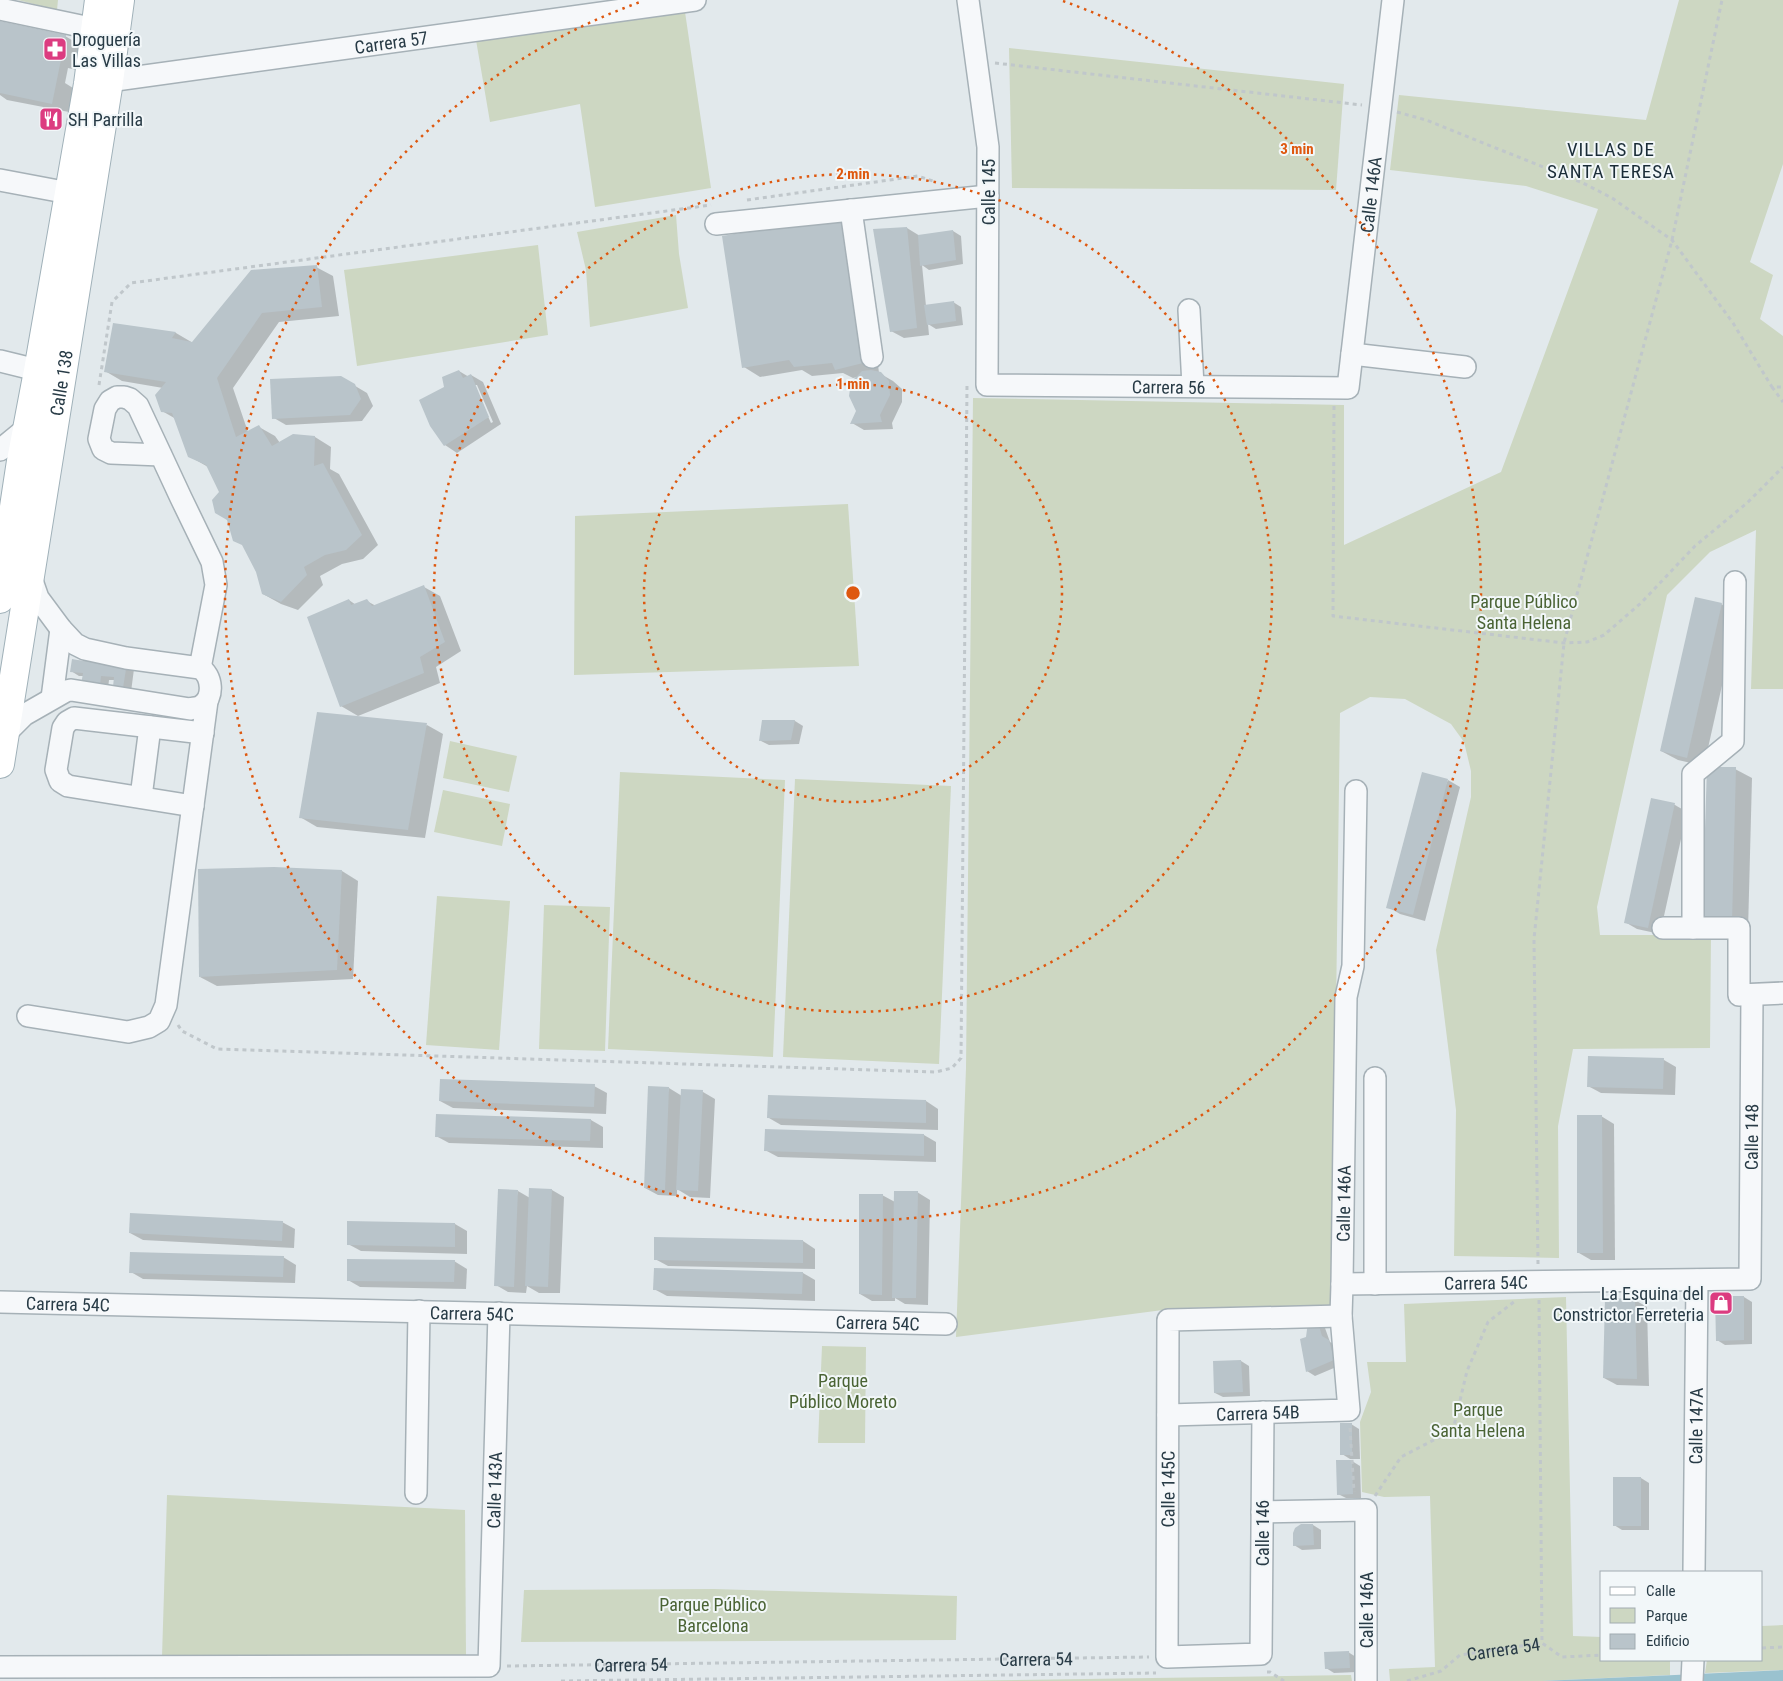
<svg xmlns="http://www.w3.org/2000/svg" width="1783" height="1681" viewBox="0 0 1783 1681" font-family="'Roboto Condensed',sans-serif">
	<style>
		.green { fill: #cdd7c2 }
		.water { fill: #9ac2cf }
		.shadow { fill: #0003; fill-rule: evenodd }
		.building { fill: #b9c4ca }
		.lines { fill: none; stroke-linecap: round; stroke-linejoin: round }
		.minor-casing { stroke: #a6b1b7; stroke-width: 24 }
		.major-casing { stroke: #a0b1b9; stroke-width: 30 }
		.path { stroke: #c0c7cb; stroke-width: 3; stroke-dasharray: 4 4; stroke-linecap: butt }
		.minor { stroke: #f6f8fa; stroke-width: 21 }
		.major { stroke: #fff; stroke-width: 28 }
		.ring { fill: none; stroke: #de580f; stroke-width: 2.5; stroke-dasharray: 2.5 5 }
		.labels { text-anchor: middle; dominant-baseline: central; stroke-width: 4; stroke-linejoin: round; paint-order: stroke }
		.poi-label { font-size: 18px; fill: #283b46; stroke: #f2f7f9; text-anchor: start }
		.street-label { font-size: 18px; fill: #283b46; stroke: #f2f7f9 }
		.park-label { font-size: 18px; fill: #4a6334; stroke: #f2f7f9 }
		.neighbourhood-label { font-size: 19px; letter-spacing: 1px; fill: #1a2c37; stroke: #f2f7f9 }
		.centre { fill: #de580f; stroke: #f2f7f9; stroke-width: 2.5 }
		.ring-label { font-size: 15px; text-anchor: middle; font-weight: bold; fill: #de580f; stroke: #f2f7f9; stroke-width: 4; stroke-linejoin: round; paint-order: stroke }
	</style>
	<rect width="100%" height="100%" fill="#e2e9ec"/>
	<g class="green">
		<polygon points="18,0 58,0 57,10"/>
		<polygon points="1679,0 1783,0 1783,164 1750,262 1773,275 1760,319 1783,336 1783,689 1751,689 1756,530 1710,552 1667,595 1597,907 1600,935 1711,935 1710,1048 1573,1049 1558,1126 1559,1258 1454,1256 1456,1110 1436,950 1471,797 1471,771 1464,742 1451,724 1405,699 1370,697 1340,713 1332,1306 1178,1308 956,1337 966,1068 973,398 1344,405 1344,545 1501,472 1598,209 1526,186 1390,170 1399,95 1646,120"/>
		<polygon points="685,12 711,188 595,207 580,104 490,122 476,40"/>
		<polygon points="1009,48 1344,84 1336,190 1012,188"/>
		<polygon points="676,215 679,254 688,308 590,327 586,270 577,232"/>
		<polygon points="538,245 548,335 357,366 344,270"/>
		<polygon points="848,504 859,666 574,675 575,516"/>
		<polygon points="450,741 517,756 509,792 443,778"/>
		<polygon points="620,772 785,780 773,1057 608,1049"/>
		<polygon points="795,779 951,786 939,1064 783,1057"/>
		<polygon points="443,790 510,804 502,846 434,832"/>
		<polygon points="437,896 510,901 499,1050 426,1045"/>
		<polygon points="544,905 610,907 605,1051 539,1049"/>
		<polygon points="1566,1297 1573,1636 1602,1637 1602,1660 1670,1660 1670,1675 1542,1681 1390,1681 1389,1669 1435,1667 1430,1496 1384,1497 1362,1492 1360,1422 1371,1392 1367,1362 1406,1362 1404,1304"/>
		<polygon points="822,1346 866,1347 865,1443 818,1443"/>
		<polygon points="167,1495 465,1510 466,1656 162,1657"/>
		<polygon points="714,1589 957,1596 956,1640 521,1642 524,1590"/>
		<polygon points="1783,1625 1783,1670 1705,1673 1707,1660 1762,1660 1762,1626"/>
		<polygon points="1351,1675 1352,1681 942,1681"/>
	</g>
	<polygon class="water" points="1783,1670 1783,1681 1542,1681"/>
	<g class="shadow">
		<polygon points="0,22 65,36 82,46 77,70 68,68 65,83 73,88 69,112 7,100 0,95"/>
		<polygon points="907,228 920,236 953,231 961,236 963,264 929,270 922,265 926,306 953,302 961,307 963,325 936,329 928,324 929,335 904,338 891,331"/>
		<polygon points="862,233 879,373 893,381 902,389 902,402 892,423 893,429 864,430 852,423 857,411 858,377 853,378 843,373 812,376 802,370 760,377 744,367"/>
		<polygon points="316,267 333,276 339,316 279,322 233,388 248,432 259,427 275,436 280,443 315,437 331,447 330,469 339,474 378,545 363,559 342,564 320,576 323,585 298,610 281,604 263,594 258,571 243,545 221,492 208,467 189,456 176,419 162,411 163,388 122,381 105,371 114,325 176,333 193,343"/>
		<path d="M 459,371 L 469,377 L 471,375 L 483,382 L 501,424 L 457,453 L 445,445 L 431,425 L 446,388 ZM 474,385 L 477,385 L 493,422 L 491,423 Z"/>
		<polygon points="340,377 367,393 373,406 362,421 286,425 274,418"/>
		<polygon points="424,587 440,596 461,651 436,667 440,683 358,716 341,706 349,600 356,605 367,601 376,606"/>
		<polygon points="1721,604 1738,614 1704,766 1678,760 1661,751"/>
		<polygon points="73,660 111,664 111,668 134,669 131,692 122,691 115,680 109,680 108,689 84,676 79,676 71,671"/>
		<polygon points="763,721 795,721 803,726 799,744 769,745 761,741"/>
		<polygon points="427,725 443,734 425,838 317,827 300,817"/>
		<polygon points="1735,769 1752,778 1748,931 1704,920"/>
		<polygon points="1448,780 1460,787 1425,921 1400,914 1388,907"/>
		<polygon points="1652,799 1675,805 1687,812 1660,934 1637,929 1625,922"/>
		<polygon points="342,871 358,881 353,979 217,986 200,977"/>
		<polygon points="1664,1060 1676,1067 1675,1095 1601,1093 1588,1086"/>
		<polygon points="594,1086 607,1093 606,1114 453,1108 440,1101"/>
		<polygon points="669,1088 682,1096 703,1092 715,1099 710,1198 690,1197 677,1189 677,1196 658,1195 645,1188"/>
		<polygon points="769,1097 926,1101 938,1109 938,1130 781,1125 769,1118"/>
		<polygon points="1601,1116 1614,1124 1615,1260 1591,1260 1579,1253"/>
		<polygon points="591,1120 603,1127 603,1148 449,1143 436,1136"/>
		<polygon points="766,1130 924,1135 936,1142 936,1162 778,1157 765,1150"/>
		<polygon points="552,1190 564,1197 560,1293 539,1293 527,1286 526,1293 508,1292 496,1285 518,1191 530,1198"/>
		<polygon points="917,1192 930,1200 928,1305 905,1304 895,1298 895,1301 872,1301 860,1294 882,1195 895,1202"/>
		<polygon points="282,1222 295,1229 294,1248 143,1240 130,1233"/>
		<polygon points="455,1224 467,1231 467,1254 361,1251 348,1244"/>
		<polygon points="803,1241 815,1249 815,1269 668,1266 655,1259"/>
		<polygon points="283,1257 296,1265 295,1283 143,1279 131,1272"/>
		<polygon points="454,1261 467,1269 466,1289 360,1287 348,1280"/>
		<polygon points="803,1273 815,1280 815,1301 667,1296 654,1289"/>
		<polygon points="1744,1297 1752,1302 1752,1344 1725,1345 1717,1340"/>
		<polygon points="1606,1299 1635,1300 1647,1307 1649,1386 1617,1385 1604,1378"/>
		<polygon points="1317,1323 1325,1328 1330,1342 1337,1346 1341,1365 1315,1376 1307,1371 1308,1338"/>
		<polygon points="1241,1361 1249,1366 1250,1396 1223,1397 1215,1393 1214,1362"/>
		<polygon points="1351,1424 1359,1429 1360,1459 1350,1459 1342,1454"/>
		<polygon points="1352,1461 1360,1466 1361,1498 1346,1498 1338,1494"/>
		<polygon points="1641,1478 1649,1483 1649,1530 1622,1530 1614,1525"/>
		<polygon points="1313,1525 1321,1530 1321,1549 1302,1550 1294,1545"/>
		<polygon points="1348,1652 1356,1657 1357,1672 1334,1673 1326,1668"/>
	</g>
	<g class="building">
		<polygon points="0,21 66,35 52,104 0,93"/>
		<polygon points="845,222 863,363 835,370 832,363 794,367 789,360 742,368 722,236 764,229"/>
		<polygon points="907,227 917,328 890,332 873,229"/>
		<polygon points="953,230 956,260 920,266 918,235"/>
		<polygon points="317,265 322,307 262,313 217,378 236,437 259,425 272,446 293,434 315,436 314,466 323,463 362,535 346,550 325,555 304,567 307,575 281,602 262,594 256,572 242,545 233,541 227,520 215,513 212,500 219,492 206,465 188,457 172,413 161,412 155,395 166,382 104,372 113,323 176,332 172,338 192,342 251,270"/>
		<polygon points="954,301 956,321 927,325 924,305"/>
		<polygon points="459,370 463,378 471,374 489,417 444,446 430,426 419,400 444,387 442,377"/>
		<polygon points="871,370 881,372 889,381 890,395 880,415 882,422 850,424 856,411 849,396 851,382 862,371"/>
		<polygon points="341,376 355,384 361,399 350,415 272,419 270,379"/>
		<polygon points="424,585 445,642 420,657 424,673 340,707 307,617 349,599 351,605 367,599 372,606"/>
		<polygon points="1695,597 1722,603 1687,758 1660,751"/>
		<polygon points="85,655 103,659 103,665 116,667 118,662 127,663 123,688 113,687 114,677 101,676 100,686 81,685 83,673 70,672 72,659 83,661"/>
		<polygon points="317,712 427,723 408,830 299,818"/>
		<polygon points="762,720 795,720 791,740 759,741"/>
		<polygon points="1707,767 1736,767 1732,922 1702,921"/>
		<polygon points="1422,772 1448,779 1413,915 1386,908"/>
		<polygon points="1651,798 1675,803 1648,928 1624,923"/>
		<polygon points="274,867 342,870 337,970 199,977 198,869"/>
		<polygon points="1588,1056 1664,1058 1663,1089 1587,1087"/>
		<polygon points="440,1079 595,1084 594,1107 439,1101"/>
		<polygon points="648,1086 669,1087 665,1190 644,1188"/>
		<polygon points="681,1089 703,1090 698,1191 676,1190"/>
		<polygon points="768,1095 926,1100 926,1123 767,1118"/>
		<polygon points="436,1114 591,1119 590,1141 435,1137"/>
		<polygon points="1577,1115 1602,1115 1603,1253 1577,1253"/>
		<polygon points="765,1129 924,1134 924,1156 764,1151"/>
		<polygon points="529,1188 552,1189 548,1287 525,1286"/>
		<polygon points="498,1189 518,1190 514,1287 494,1286"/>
		<polygon points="894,1191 918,1191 916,1298 892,1298"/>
		<polygon points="859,1194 883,1194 882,1295 859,1294"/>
		<polygon points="130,1213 283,1221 282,1241 129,1233"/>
		<polygon points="347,1221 455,1223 455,1247 347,1245"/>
		<polygon points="654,1237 803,1240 803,1263 654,1260"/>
		<polygon points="130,1252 284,1256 283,1277 129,1273"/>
		<polygon points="347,1259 455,1260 454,1282 347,1281"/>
		<polygon points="654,1268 803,1272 802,1294 653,1290"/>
		<polygon points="1715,1296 1744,1296 1744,1340 1716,1341"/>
		<polygon points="1605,1298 1635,1299 1637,1379 1603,1378"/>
		<polygon points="1308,1322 1318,1322 1322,1336 1329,1340 1334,1360 1306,1372 1300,1339 1306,1337"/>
		<polygon points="1241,1360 1243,1392 1214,1393 1213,1361"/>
		<rect x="1340" y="1423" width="12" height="32"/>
		<polygon points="1336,1460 1352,1460 1353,1494 1337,1495"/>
		<rect x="1613" y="1477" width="28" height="49"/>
		<polygon points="1301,1524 1313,1524 1314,1545 1293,1546 1293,1533 1295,1528"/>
		<polygon points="1349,1651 1350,1668 1325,1669 1324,1652"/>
	</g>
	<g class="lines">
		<g class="minor-casing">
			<g id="minor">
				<path id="s3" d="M 968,0 L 988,147 L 987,385 L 1348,388 L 1393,0"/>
				<polyline points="0,9 95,29"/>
				<path id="s4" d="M 94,83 L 695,0"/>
				<polyline points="0,180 69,193"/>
				<polyline points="851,210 872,357"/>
				<polyline points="716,224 988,196"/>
				<polyline points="1189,310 1193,386"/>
				<polyline points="1352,354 1465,367"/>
				<polyline points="0,361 53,374"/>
				<polyline points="0,450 27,428"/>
				<polyline points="161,455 111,453 103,449 99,439 105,409 110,401 117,397 124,397 130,399 138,406 161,455 181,498 212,562 216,585 200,668"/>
				<polyline points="52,698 61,629"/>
				<path d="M 5,734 L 24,715 L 66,691 L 71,690 L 190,709 C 193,708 198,708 201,706 C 215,698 212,675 200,668 L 126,658 L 85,649 L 75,644 L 61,629 L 38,598 L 30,575"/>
				<polyline points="141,797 150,727"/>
				<polyline points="193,806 68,786 60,781 56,770 63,728 67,722 74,718 203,733"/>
				<polyline points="1663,928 1739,928 1739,995 1783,993"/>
				<polyline points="1693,928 1693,774 1733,741 1735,582"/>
				<polyline points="28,1016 128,1032 149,1027 159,1021 166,1005 207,701"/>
				<path id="s5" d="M 1342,1284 L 1750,1279 L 1752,995"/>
				<polyline points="1375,1284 1375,1078"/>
				<path id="s6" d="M 0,1302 L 946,1324"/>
				<path id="s7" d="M 1263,1412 L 1261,1654 L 1167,1657 L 1168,1320 L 1341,1316"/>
				<path id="s8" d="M 1168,1415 L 1349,1410 L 1341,1316 L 1342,1284 L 1346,997 L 1353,966 L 1356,791"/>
				<polyline points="416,1493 419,1311"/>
				<polyline points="1262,1512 1366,1510 1366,1681"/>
				<path id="s9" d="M 1694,1572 L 1697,1280"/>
				<path id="s10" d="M 0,1667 L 489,1666 L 499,1313"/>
				<polyline points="1692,1681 1693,1660"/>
			</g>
		</g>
		<g class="major-casing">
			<g id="major">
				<polyline points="0,599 21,461 38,371 88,84 99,0"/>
				<path id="s11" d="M 0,764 L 109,81 L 120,0"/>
			</g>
		</g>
		<g class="path">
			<polyline points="995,63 1362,105"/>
			<polyline points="1397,112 1426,120 1583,183 1612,198 1672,240 1733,323 1772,387 1783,387"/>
			<polyline points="747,200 918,176 936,182"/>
			<polyline points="99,385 112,302 131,283 711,205"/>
			<polyline points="1772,387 1783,402"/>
			<polyline points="1334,406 1333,616 1564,643 1587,642 1604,635 1641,603 1695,546 1747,503 1783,467"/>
			<polyline points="178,1025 182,1031 217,1049 936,1072 952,1068 961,1058 967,385"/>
			<polyline points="1538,1264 1534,939 1564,643 1672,240 1722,0"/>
			<polyline points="1539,1300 1542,1643"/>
			<polyline points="1350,1428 1354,1492"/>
			<polyline points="1375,1496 1401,1457 1453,1430 1467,1371 1488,1322 1515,1301"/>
			<polyline points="1762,1648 1783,1647"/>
			<path id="s1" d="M 507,1666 L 1149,1657"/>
			<polyline points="1267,1672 1270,1672 1284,1681"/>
			<polyline points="561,1681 1156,1673"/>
			<path id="s2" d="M 1407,1681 L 1441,1671 L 1460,1655 L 1542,1643 L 1562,1657 L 1602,1655"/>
		</g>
		<use href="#minor" class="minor"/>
		<use href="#major" class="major"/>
	</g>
	<g class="ring">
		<circle cx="853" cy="593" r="209"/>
		<circle cx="853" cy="593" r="419"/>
		<path d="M1063 1A628 628 0 1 1 643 1"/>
	</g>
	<defs>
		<g id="pharmacy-square" transform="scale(1.25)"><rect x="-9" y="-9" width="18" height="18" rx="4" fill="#dc3c80" stroke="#f2f7f9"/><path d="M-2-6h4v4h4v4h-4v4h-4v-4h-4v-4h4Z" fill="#fff"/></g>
		<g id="restaurant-square" transform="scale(1.25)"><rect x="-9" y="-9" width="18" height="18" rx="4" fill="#dc3c80" stroke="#f2f7f9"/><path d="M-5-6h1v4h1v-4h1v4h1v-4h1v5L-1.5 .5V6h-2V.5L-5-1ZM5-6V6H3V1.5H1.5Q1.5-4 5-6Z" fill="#fff"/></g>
		<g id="shop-square" transform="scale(1.25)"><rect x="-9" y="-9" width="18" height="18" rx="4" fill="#dc3c80" stroke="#f2f7f9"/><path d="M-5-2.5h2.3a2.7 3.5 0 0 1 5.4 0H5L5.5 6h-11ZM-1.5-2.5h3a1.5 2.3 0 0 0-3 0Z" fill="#fff"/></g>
	</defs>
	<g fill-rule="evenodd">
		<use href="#pharmacy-square" x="55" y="49"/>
		<use href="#restaurant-square" x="51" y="119"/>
		<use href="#shop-square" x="1721" y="1303"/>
	</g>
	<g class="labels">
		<g class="poi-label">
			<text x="72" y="39">Droguería<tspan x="72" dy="21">Las Villas</tspan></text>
			<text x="68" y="119">SH Parrilla</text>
			<text x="1704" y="1293" text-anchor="end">La Esquina del<tspan x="1704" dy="21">Constrictor Ferreteria</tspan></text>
		</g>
		<g class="street-label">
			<text stroke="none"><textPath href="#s4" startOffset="300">Carrera 57</textPath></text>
			<text transform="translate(988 192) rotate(-90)">Calle 145</text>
			<text stroke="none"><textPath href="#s3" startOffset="942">Calle 146A</textPath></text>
			<text stroke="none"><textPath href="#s11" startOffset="386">Calle 138</textPath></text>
			<text stroke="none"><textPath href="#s3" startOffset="568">Carrera 56</textPath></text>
			<text stroke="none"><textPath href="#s5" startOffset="550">Calle 148</textPath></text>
			<text stroke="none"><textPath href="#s8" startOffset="388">Calle 146A</textPath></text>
			<text stroke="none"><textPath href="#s5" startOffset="144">Carrera 54C</textPath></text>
			<text stroke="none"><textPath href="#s6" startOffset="68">Carrera 54C</textPath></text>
			<text stroke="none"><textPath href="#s6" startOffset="472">Carrera 54C</textPath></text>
			<text stroke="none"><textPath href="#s6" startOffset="878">Carrera 54C</textPath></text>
			<text stroke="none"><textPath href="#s8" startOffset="90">Carrera 54B</textPath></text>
			<text stroke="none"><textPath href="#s9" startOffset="146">Calle 147A</textPath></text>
			<text stroke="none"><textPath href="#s7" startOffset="504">Calle 145C</textPath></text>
			<text stroke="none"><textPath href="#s10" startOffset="665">Calle 143A</textPath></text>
			<text transform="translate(1262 1533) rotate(-90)">Calle 146</text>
			<text transform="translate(1366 1610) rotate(-90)">Calle 146A</text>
			<text stroke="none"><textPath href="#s2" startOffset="104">Carrera 54</textPath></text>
			<text stroke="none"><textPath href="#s1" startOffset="529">Carrera 54</textPath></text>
			<text stroke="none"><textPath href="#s1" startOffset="124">Carrera 54</textPath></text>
		</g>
		<g class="park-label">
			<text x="1524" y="601">Parque Público<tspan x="1524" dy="21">Santa Helena</tspan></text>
			<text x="843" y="1380">Parque<tspan x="843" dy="21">Público Moreto</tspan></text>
			<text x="1478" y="1409">Parque<tspan x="1478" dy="21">Santa Helena</tspan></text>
			<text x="713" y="1604">Parque Público<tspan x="713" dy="21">Barcelona</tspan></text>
		</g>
		<g class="neighbourhood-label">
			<text x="1611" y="149">VILLAS DE<tspan x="1611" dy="22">SANTA TERESA</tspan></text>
		</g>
	</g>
	<circle cx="853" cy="593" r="8" class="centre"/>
	<g class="ring-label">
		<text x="1297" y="154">3 min</text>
		<text x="853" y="179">2 min</text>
		<text x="853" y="389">1 min</text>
	</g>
	<rect x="1600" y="1571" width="162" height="90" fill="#f2f7f9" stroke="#a1acb1"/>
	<rect x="1610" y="1587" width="25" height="8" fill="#ffffff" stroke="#a1acb1"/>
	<text x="1646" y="1596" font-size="15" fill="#283b46">Calle</text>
	<rect x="1610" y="1608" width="25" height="15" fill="#cdd7c2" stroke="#a1acb1"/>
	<text x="1646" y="1621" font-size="15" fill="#283b46">Parque</text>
	<rect x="1610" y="1634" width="25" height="15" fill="#b9c4ca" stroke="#a1acb1"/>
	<text x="1646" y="1646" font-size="15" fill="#283b46">Edificio</text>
</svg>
